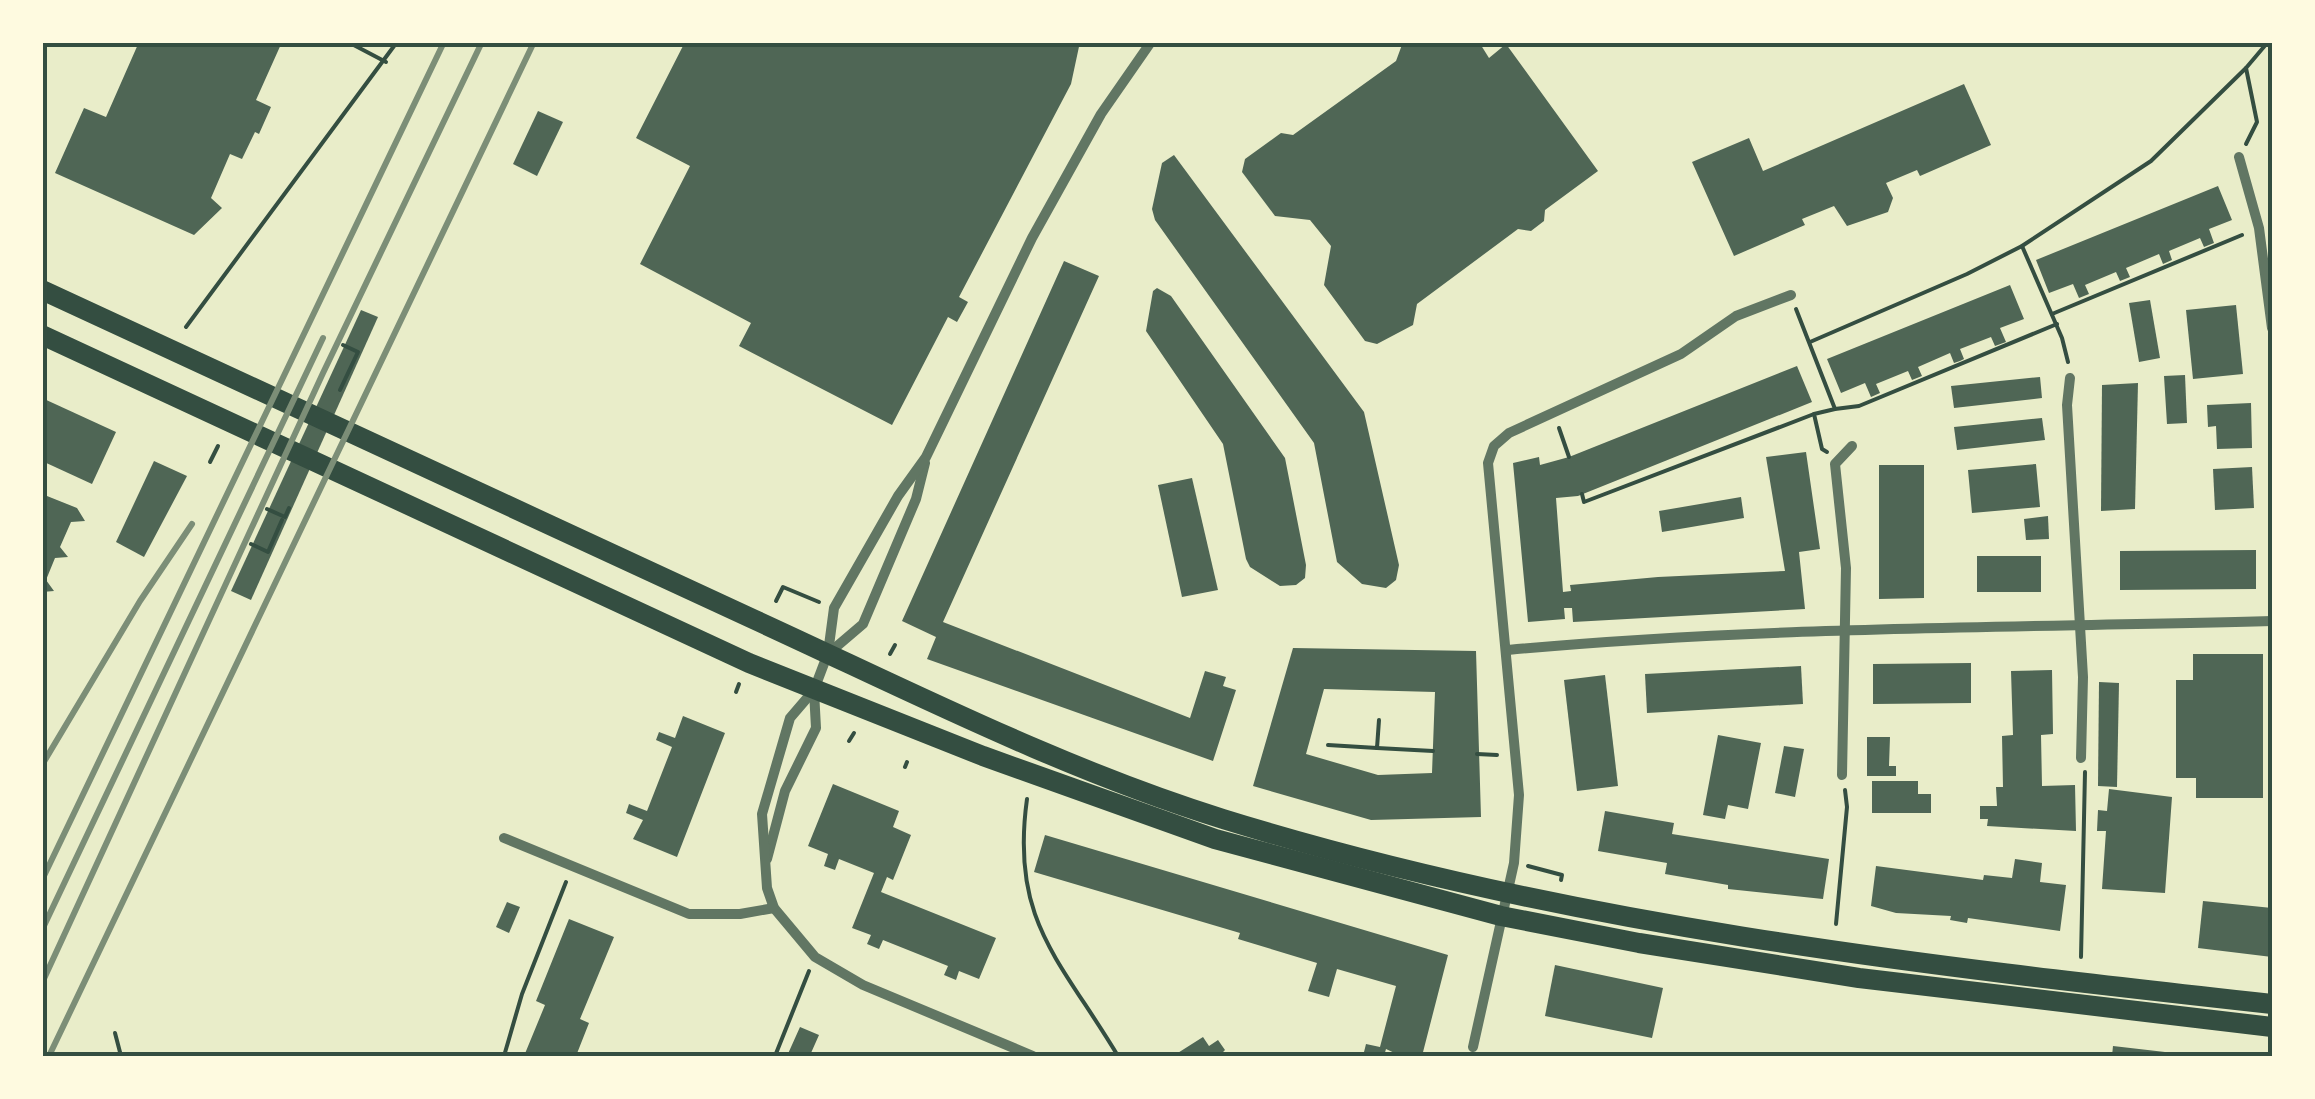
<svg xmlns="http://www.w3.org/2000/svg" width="2315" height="1099" viewBox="0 0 2315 1099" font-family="Manrope,sans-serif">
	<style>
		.building { fill: #4f6655; fill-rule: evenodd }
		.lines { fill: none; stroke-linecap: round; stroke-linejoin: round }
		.path { stroke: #344e41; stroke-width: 4 }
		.minor { stroke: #617663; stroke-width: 10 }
		.primary { stroke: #344e41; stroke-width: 20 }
		.rail { stroke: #7c8e77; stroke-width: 6 }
		.neatline { fill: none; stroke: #344e41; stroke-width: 4 }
	</style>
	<rect width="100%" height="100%" fill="#e9edc9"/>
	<g class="building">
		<polygon points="139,42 282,42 256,100 271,107 259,134 255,132 242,159 230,154 211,198 222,208 194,235 55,173 84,108 106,117"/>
		<polygon points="685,42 1080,42 1071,84 959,297 968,302 957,322 948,317 892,425 739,346 751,323 640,264 690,166 636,138"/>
		<polygon points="1403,42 1479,42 1489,58 1506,44 1598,171 1545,210 1544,221 1531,231 1518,229 1417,304 1413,325 1377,344 1365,341 1324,285 1331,246 1310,220 1275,216 1242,172 1245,159 1281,133 1293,135 1396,61"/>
		<polygon points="1964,84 1991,145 1920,176 1917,170 1886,183 1893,198 1888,212 1847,226 1834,206 1802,219 1805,225 1734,256 1692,162 1749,138 1763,171"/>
		<polygon points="538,111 563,122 537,176 513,164"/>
		<polygon points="1174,155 1364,412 1399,565 1396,580 1386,588 1362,584 1337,562 1314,443 1155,220 1152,209 1162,163"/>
		<polygon points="2218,186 2232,220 2209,229 2214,243 2204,247 2200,238 2169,251 2172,260 2163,264 2159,254 2126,268 2130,277 2120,281 2116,272 2085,285 2089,294 2079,298 2073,284 2049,293 2036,260"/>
		<polygon points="1064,261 1099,276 943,622 1190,718 1205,671 1226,677 1223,686 1236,690 1213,761 927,659 936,637 902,621"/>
		<polygon points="2010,285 2024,319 2000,328 2006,342 1995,346 1991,337 1960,349 1964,359 1960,361 1954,363 1950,353 1918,367 1922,376 1912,380 1908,371 1876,384 1880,393 1871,397 1865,383 1841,393 1827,359"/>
		<polygon points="1157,288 1171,296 1285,458 1306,565 1305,578 1296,585 1280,586 1250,567 1246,559 1223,444 1146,331 1153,291"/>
		<polygon points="2150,300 2160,358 2139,362 2129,303"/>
		<polygon points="2236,305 2243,374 2193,379 2186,310"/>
		<polygon points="361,310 378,317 251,600 231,591"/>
		<polygon points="1797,366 1812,402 1578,496 1556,498 1563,592 1571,591 1570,585 1658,577 1785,571 1766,457 1806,452 1820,549 1799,552 1805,609 1573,622 1572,608 1564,608 1565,619 1528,622 1513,463 1539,457 1540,465 1569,457"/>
		<polygon points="2185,375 2187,423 2167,424 2164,376"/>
		<polygon points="2040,377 2042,398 1954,408 1951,386"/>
		<polygon points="2138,383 2135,509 2101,511 2102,385"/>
		<polygon points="42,398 116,432 92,484 42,461"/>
		<polygon points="2251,403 2252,448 2217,449 2216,426 2208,427 2207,405"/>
		<polygon points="2042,418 2045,440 1957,450 1954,427"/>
		<polygon points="154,461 187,476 144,557 116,542"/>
		<polygon points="2036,464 2040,507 1972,513 1968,470"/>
		<polygon points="1879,465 1924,465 1924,598 1879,599"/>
		<polygon points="2252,467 2254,508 2215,510 2213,469"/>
		<polygon points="1192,478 1218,590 1182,597 1158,485"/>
		<polygon points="42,494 77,508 85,521 71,522 60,547 68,557 55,558 46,580 54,591 42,592"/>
		<polygon points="1741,497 1744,518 1662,532 1659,511"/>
		<polygon points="2048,516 2049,539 2026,540 2024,519"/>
		<polygon points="2256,550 2256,589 2120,590 2120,551"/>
		<rect x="1977" y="556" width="64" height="36"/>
		<path d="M 1293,648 L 1476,651 L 1481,817 L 1371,820 L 1253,786 ZM 1324,689 L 1435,692 L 1432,773 L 1378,775 L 1306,754 Z"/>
		<polygon points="2193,654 2263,654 2263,798 2196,798 2196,778 2176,778 2176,680 2193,680"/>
		<polygon points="1971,663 1971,703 1873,704 1873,664"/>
		<polygon points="1801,666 1803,704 1647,713 1645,674"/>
		<polygon points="2052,670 2053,734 2041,735 2042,786 2075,785 2076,831 1987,826 1988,819 1980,819 1980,806 1997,806 1996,787 2003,787 2002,736 2013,735 2011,671"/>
		<polygon points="1605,675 1618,786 1577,791 1564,680"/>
		<polygon points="2099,682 2119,683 2117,787 2098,786"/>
		<polygon points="683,716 725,733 677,857 633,839 643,820 626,813 629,804 647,811 672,747 656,740 659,732 675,738"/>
		<polygon points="1718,735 1761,743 1748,809 1728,805 1725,819 1703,815"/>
		<polygon points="1867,737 1890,737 1889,766 1896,766 1896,776 1867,776"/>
		<polygon points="1784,746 1804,749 1795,797 1775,793"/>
		<polygon points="1872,781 1918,781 1918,794 1931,794 1931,813 1872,813"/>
		<polygon points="833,784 899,811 893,827 911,835 893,880 887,877 881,892 996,938 979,979 959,971 956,980 944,975 948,966 883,940 879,949 867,944 871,935 852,928 874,873 839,859 835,870 824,866 828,854 808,846"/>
		<polygon points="2109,789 2172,797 2165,893 2102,889 2106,831 2097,831 2098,810 2107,811"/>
		<polygon points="1605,811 1674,823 1672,834 1829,859 1823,899 1728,889 1728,885 1665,874 1667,863 1598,851"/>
		<polygon points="1045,835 1448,955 1422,1056 1401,1056 1386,1049 1384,1056 1363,1056 1366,1044 1380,1047 1396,986 1337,969 1329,997 1308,991 1317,963 1238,939 1240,933 1034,872"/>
		<polygon points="2015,859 2042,863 2040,882 2066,885 2060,931 1968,918 1967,923 1950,920 1951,916 1896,913 1871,906 1876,866 1983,880 1984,875 2012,878"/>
		<polygon points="2203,901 2272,908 2272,957 2198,948"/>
		<polygon points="507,902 520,907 509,933 496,927"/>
		<polygon points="569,919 614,937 580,1019 589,1023 576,1056 524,1056 545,1005 536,1001"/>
		<polygon points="1555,965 1663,988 1652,1038 1545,1016"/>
		<polygon points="800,1027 819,1035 811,1053 820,1056 787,1056"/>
		<polygon points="1203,1037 1209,1046 1218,1040 1225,1050 1219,1056 1173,1056"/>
		<polygon points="2113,1046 2165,1052 2165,1056 2112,1056"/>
	</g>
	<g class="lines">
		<g class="path">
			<polyline points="348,42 386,62"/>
			<polyline points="2246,144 2257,122 2246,68 2268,42"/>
			<polyline points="2022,246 2062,338 2068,362"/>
			<polyline points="1796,309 1835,409 1814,414 1822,449 1827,452"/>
			<polyline points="2052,314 2242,235"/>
			<polyline points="186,327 397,42"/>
			<polyline points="1810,342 1967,274 2022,246 2151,161 2246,68"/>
			<polyline points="340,390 358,352 343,345"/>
			<polyline points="1835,409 1859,406 2057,324"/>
			<polyline points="1559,428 1569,457"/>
			<polyline points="210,462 218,446"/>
			<polyline points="1582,494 1584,502 1814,414"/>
			<polyline points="267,509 285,517 289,508"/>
			<polyline points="251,544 268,552 282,520"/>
			<polyline points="776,601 783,587 819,602"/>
			<polyline points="890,654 895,645"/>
			<polyline points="736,692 739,684"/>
			<polyline points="849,741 854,733"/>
			<polyline points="1328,745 1377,748 1379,720"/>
			<polyline points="1377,748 1433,751"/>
			<polyline points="1477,754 1497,755"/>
			<polyline points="905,767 907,762"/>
			<path d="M 1027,799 C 1010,921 1060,959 1118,1056"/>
			<polyline points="1528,866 1562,875 1561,880"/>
			<polyline points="1836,924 1847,807 1845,790"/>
			<polyline points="2081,957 2085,772"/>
			<polyline points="115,1033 121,1056"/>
			<polyline points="504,1056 522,994 566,882"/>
			<polyline points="775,1056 809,971"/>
		</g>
		<g class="minor">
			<polyline points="2239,157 2259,228 2272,328"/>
			<polyline points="2070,378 2067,405 2083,677 2081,758"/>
			<path d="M 1508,650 C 1762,626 2017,628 2272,621"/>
			<polyline points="829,653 863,624 916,499 925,463"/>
			<polyline points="1842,775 1846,568 1835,464 1852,446"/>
			<polyline points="504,838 689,914 740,914 774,908"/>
			<polyline points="767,859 785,791 816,728 814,691"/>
			<polyline points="1473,1047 1514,863 1519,795 1488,463 1494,446 1509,433 1681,354 1736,316 1791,295"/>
			<polyline points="1033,1056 863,985 815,957 774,908 767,888 762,814 790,718 814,690 828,653 834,608 898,496 926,457 1032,238 1101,114 1151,42"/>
		</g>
		<g class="primary">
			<path d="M 42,290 C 279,400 516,510 753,619 C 908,690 1060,768 1223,819 C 1564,925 1918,965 2272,1004"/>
			<polyline points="42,335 749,663 983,756 1215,839 1501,916 1639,943 1859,978 2272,1027"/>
		</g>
		<g class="rail">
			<polyline points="42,765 140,601 192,524"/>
			<polyline points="42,880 444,42"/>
			<polyline points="42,930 323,338"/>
			<polyline points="42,983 323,373 482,42"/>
			<polyline points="49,1056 534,42"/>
		</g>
	</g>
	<rect width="2315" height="1099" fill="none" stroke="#fefae0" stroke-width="90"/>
	<rect x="45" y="45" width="2225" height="1009" class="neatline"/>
</svg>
